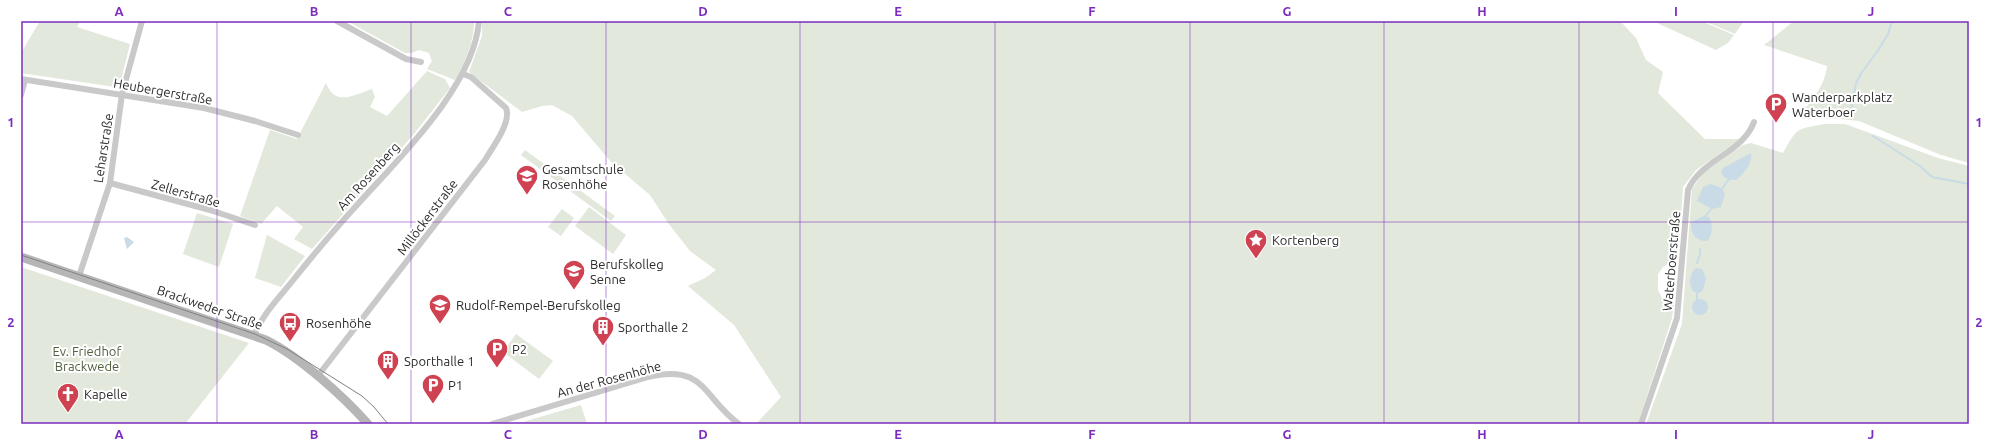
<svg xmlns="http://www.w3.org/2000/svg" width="1990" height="445" viewBox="0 0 1990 445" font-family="Ubuntu,sans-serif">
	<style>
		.green { fill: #e2e8db }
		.water { fill: #c9dbe6 }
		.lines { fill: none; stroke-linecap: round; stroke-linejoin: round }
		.stream { stroke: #c9dbe6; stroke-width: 2 }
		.street { stroke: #c9c9c9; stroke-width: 6 }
		.secondary { stroke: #b6b6b6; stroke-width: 9 }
		.tram { stroke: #818181; stroke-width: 1 }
		.grid { fill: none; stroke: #7b2cbf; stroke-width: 1; stroke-opacity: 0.55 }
		.labels { text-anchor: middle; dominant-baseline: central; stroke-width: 4; stroke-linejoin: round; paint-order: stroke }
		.street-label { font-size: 13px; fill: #2c2c2c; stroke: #fff }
		.poi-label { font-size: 13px; fill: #2c2c2c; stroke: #fff; text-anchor: start }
		.park-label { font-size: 13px; fill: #50613f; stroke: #fff }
		.neatline { fill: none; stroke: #7b2cbf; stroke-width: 1.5 }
		.grid-label { font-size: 13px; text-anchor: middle; font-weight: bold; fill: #7b2cbf }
	</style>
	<rect width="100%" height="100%" fill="#fff"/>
	<g class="green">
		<polygon points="40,21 80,21 77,27 130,44 120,84 115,87 21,73 21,53"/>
		<path d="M 347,21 L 474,21 C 474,42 465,62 455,80 L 427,69 L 432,61 L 429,53 L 419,50 L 412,53 L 405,53 Z"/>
		<polygon points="482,21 1620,21 1636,38 1646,60 1663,72 1658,93 1705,139 1741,139 1696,170 1683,187 1678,258 1663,267 1658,274 1658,290 1662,298 1674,305 1672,318 1638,424 756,424 781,397 734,325 688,286 705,278 716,270 690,251 668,223 650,195 611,162 572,116 552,105 542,106 522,112 469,72 482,36"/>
		<polygon points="1701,21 1734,35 1728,43 1716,50 1655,22"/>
		<polygon points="1704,21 1744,21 1735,34"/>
		<path d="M 1794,21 L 1969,21 L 1969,163 L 1941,155 L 1859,121 L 1831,118 L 1803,119 L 1798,118 C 1810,102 1825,87 1827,66 L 1764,45 Z"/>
		<path d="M 427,71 L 445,79 L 450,88 L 414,134 L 312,249 L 294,239 L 303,227 L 277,206 L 261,224 L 240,216 L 270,130 L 297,139 L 326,83 C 335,107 354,95 372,89 L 375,97 L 370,107 L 387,116 Z"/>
		<path d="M 1824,124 L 1845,124 L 1938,158 L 1969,166 L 1969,424 L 1646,424 L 1682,324 L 1692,189 L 1704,172 L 1743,145 L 1751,143 L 1783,153 C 1797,128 1796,129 1824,124 Z"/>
		<polygon points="525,150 615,216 611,221 521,155"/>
		<polygon points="589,207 626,235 613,254 575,226"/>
		<polygon points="562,209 574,218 561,236 548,227"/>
		<polygon points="197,213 233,224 219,267 183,254"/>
		<polygon points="267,235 305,256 281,287 255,278"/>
		<polygon points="21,267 249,343 185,424 21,424"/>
		<polygon points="516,334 553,361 539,379 503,352"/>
		<polygon points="581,405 587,424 516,424"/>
	</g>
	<g class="water">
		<path d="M 1751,153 C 1753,164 1744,172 1737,180 C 1730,180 1724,180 1721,172 L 1723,168 Z"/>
		<polygon points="1711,184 1722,188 1725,194 1721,207 1712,209 1697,201 1703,187"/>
		<path d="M 1704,216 L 1709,217 C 1713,224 1713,235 1707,241 C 1695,241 1690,233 1691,222 Z"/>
		<polygon points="127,237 134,242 127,249 124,238"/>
		<path d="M 1696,268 L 1702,269 L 1706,278 L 1703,290 L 1699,293 L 1694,292 C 1688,286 1689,274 1696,268 Z"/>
		<circle cx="1700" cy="307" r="8"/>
	</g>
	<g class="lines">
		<g class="stream">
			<polyline points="1838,115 1851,111 1856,83 1862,72 1877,52 1888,34 1892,21"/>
			<polyline points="1873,136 1920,166 1932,177 1969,184"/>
			<polyline points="1721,190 1730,178"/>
			<polyline points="1704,218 1712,208"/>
			<polyline points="1697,263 1700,254 1700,249"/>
			<polyline points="1697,291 1697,299"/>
		</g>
		<g class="street">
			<polyline points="337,21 406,59 421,62"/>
			<polyline points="21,79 204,108 255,121 298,135"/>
			<polyline points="21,95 25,80"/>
			<polyline points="110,183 210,210 255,225"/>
			<polyline points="79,276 110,183 122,94 142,21"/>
			<path d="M 254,336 C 262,314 280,297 294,279 C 314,254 335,229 357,205 C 399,158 474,86 479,21"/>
			<path d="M 317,377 L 485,160 C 492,148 512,122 506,108 L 471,77 L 463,74"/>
			<path d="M 492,424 L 648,377 C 705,363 703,398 739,424"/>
			<path d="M 1641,424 L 1677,318 L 1688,190 C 1701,159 1742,154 1754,122"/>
		</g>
		<path class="secondary" d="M 21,257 L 266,340 C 300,357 343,396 368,424"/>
		<polyline class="tram" points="21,255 255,334 287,349 362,396 374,407 388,424"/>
	</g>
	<path class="grid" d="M 217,21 L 217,424M 411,21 L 411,424M 606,21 L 606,424M 800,21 L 800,424M 995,21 L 995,424M 1190,21 L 1190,424M 1384,21 L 1384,424M 1579,21 L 1579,424M 1773,21 L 1773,424M 21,222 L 1969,222"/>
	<defs>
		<g id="parking-pin" transform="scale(1.15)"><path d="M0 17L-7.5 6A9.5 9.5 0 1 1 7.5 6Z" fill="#ce4251" stroke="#fff"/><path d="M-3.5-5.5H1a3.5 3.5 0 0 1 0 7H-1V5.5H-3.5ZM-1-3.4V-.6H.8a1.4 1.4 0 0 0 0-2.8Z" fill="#fff"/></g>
		<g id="school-pin" transform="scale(1.15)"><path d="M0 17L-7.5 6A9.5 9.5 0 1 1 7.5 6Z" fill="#ce4251" stroke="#fff"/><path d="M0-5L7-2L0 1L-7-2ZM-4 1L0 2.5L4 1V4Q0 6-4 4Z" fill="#fff"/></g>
		<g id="sight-pin" transform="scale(1.15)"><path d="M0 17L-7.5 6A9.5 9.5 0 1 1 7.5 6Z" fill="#ce4251" stroke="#fff"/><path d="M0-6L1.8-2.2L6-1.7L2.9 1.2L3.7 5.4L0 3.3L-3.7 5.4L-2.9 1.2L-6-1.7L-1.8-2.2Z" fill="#fff"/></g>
		<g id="university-pin" transform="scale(1.15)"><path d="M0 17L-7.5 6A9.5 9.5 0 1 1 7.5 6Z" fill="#ce4251" stroke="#fff"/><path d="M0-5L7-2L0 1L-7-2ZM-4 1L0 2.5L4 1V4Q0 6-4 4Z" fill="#fff"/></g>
		<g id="bus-pin" transform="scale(1.15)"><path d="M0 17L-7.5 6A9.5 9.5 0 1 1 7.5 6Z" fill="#ce4251" stroke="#fff"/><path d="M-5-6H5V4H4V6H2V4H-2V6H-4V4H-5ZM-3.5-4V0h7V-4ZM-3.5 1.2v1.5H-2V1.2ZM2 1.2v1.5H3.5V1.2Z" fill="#fff"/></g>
		<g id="building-pin" transform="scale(1.15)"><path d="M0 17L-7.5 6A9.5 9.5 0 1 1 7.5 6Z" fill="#ce4251" stroke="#fff"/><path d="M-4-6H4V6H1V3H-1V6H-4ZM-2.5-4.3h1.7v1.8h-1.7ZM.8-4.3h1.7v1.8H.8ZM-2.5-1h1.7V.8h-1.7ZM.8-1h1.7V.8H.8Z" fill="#fff"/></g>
		<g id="church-pin" transform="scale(1.15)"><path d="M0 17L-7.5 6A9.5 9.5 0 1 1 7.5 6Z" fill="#ce4251" stroke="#fff"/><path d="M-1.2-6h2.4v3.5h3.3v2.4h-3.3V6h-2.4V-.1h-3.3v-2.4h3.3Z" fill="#fff"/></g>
	</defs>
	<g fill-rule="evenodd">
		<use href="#parking-pin" x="1776" y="104"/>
		<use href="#school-pin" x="527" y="176"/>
		<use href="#sight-pin" x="1256" y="240"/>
		<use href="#university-pin" x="574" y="271"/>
		<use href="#university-pin" x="440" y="305"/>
		<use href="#bus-pin" x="290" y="323"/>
		<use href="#building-pin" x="603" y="327"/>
		<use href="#parking-pin" x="497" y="349"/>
		<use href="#building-pin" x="388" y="361"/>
		<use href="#parking-pin" x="433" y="385"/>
		<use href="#church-pin" x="68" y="394"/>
	</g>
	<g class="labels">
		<g class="street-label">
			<text transform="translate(163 91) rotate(10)">Heubergerstraße</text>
			<text transform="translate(103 148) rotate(-81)">Leharstraße</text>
			<text transform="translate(368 176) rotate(-48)">Am Rosenberg</text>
			<text transform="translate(186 193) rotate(16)">Zellerstraße</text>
			<text transform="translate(427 217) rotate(-53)">Millöckerstraße</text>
			<text transform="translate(1671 261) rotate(-85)">Waterboerstraße</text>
			<text transform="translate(210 307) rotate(19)">Brackweder Straße</text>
			<text transform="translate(609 379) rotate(-15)">An der Rosenhöhe</text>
		</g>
		<g class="poi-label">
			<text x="1792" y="97">Wanderparkplatz<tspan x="1792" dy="15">Waterboer</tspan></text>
			<text x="542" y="169">Gesamtschule<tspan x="542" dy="15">Rosenhöhe</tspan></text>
			<text x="1272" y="240">Kortenberg</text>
			<text x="590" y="264">Berufskolleg<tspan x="590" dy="15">Senne</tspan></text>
			<text x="456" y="305">Rudolf-Rempel-Berufskolleg</text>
			<text x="306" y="323">Rosenhöhe</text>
			<text x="618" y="327">Sporthalle 2</text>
			<text x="512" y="349">P2</text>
			<text x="404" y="361">Sporthalle 1</text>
			<text x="448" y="385">P1</text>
			<text x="84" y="394">Kapelle</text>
		</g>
		<g class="park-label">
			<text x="87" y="351">Ev. Friedhof<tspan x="87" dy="15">Brackwede</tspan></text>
		</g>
	</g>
	<rect width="1990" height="445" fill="none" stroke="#ffffff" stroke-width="44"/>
	<rect x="22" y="22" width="1946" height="401" class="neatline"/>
	<g class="grid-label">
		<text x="119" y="16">A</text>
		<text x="314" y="16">B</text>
		<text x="508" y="16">C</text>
		<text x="703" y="16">D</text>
		<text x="898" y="16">E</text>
		<text x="1092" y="16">F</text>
		<text x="1287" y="16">G</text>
		<text x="1482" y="16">H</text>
		<text x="1676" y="16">I</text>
		<text x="1871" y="16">J</text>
		<text x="11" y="127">1</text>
		<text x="1979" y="127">1</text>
		<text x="11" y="327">2</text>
		<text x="1979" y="327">2</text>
		<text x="119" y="439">A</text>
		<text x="314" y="439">B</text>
		<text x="508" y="439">C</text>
		<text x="703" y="439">D</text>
		<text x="898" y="439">E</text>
		<text x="1092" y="439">F</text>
		<text x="1287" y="439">G</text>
		<text x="1482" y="439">H</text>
		<text x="1676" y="439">I</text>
		<text x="1871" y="439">J</text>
	</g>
</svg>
